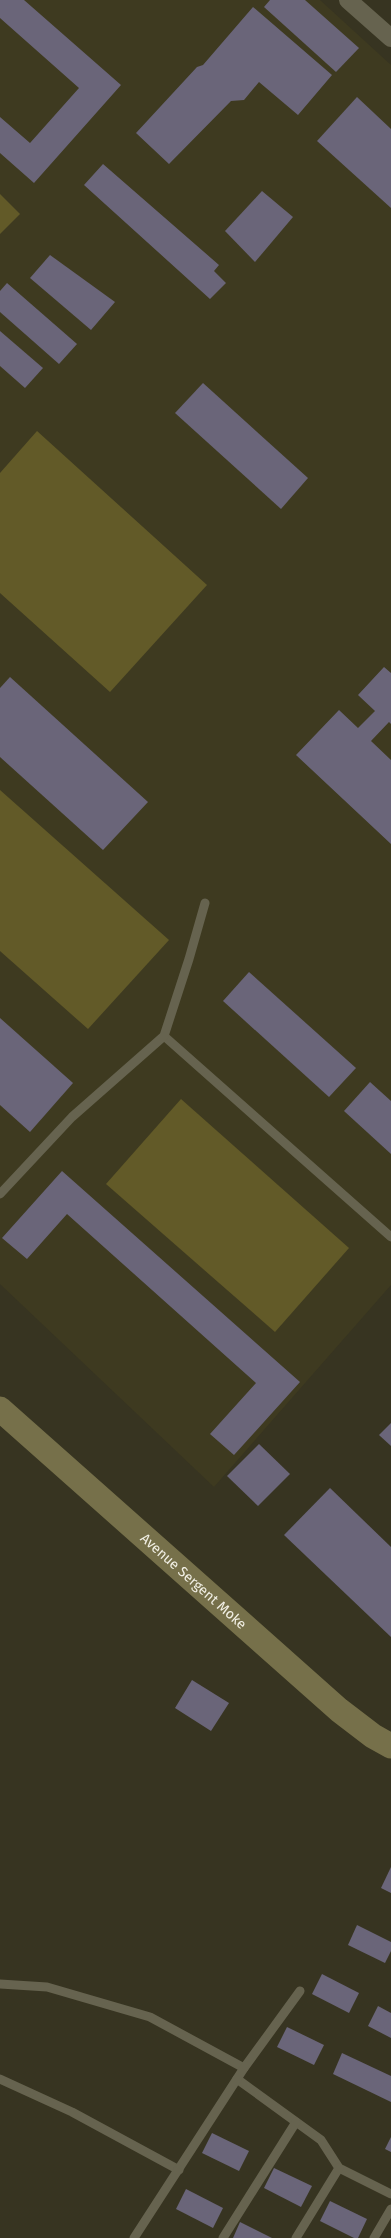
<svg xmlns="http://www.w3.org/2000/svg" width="391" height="2238" viewBox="0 0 391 2238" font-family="'Fira Sans',sans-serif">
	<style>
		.built { fill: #3e3a20 }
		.garden { fill: #625a28 }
		.building { fill: #6a6579 }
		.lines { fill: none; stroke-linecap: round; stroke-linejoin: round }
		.lane { stroke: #66634f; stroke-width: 9 }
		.street { stroke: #66634f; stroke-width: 18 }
		.secondary { stroke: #76704a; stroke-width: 25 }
		.labels { text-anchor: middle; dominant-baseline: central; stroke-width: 5; stroke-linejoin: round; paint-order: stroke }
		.street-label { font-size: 14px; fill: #f1efe4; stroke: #2d2a18 }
	</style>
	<rect width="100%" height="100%" fill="#373421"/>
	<polygon class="built" points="0,0 320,0 391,65 391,1285 214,1487 0,1284"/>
	<g class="garden">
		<polygon points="0,194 20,214 0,234"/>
		<polygon points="37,431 207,585 110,692 0,593 0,473"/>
		<polygon points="0,790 169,940 88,1029 0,951"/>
		<polygon points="181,1099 349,1248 275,1332 106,1184"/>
	</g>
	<g class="building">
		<polygon points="0,0 24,0 121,85 34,183 0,153 0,117 30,143 79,88 0,18"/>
		<polygon points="270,0 305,0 359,48 336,72 264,7"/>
		<polygon points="253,7 332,75 298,115 259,82 244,100 231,101 169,164 136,133 197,67 203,65"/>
		<polygon points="357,97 391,129 391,208 317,141"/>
		<polygon points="103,164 219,265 214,271 226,283 210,299 84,185"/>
		<polygon points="262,191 293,217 255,262 225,231"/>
		<polygon points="50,255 115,302 91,330 30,278"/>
		<polygon points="7,283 77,344 59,364 0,312 0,291"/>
		<polygon points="0,331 43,368 25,388 0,366"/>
		<polygon points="203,383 308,478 281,509 175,413"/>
		<polygon points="384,667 391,673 391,724 389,722 371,741 391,760 391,844 296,755 339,710 358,728 375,711 358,695"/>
		<polygon points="10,677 148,802 103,850 0,757 0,688"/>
		<polygon points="249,972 356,1068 329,1097 223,1001"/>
		<polygon points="0,1018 73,1083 30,1132 0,1105"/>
		<polygon points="370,1082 391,1101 391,1154 344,1111"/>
		<polygon points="62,1171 300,1382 234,1455 210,1434 256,1383 67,1214 27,1259 2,1238"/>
		<polygon points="391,1423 391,1446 379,1435"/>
		<polygon points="259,1444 290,1474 258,1506 227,1476"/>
		<polygon points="330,1488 391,1547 391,1637 284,1535"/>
		<polygon points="192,1680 229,1703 211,1731 175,1708"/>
		<polygon points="391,1867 391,1893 381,1888"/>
		<polygon points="357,1925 391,1942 391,1951 385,1963 348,1945"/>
		<polygon points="322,1974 359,1993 349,2013 312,1994"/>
		<polygon points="378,2006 391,2013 391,2038 368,2026"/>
		<polygon points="287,2027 324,2045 314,2065 277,2047"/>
		<polygon points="342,2053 391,2076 391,2102 333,2074"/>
		<polygon points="212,2133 249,2151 239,2171 202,2153"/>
		<polygon points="391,2137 391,2152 385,2149"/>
		<polygon points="274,2168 312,2186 301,2207 264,2188"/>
		<polygon points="186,2189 223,2208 213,2228 176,2209"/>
		<polygon points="330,2201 367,2219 358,2238 354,2238 320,2221"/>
		<polygon points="240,2222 272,2238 233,2238"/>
	</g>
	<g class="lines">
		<g class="lane">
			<polyline points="164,1036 391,1237"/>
			<polyline points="0,1194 72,1117 164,1036 189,959 205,903"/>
			<polyline points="0,1984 47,1987 150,2017 244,2068"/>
			<polyline points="0,2079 72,2112 179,2170"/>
			<polyline points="237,2079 321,2140 339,2168 391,2194"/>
			<polyline points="134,2238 244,2068 300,1991"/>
			<polyline points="223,2238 296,2122"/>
			<polyline points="296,2238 339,2168"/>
			<polyline points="374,2238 391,2209"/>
		</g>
		<polyline class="street" points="348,0 391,38"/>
		<path class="secondary" id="s1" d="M 0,1409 L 339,1710 L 373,1736 L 391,1746"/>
	</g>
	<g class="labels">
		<g class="street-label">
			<text stroke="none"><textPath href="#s1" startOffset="259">Avenue Sergent Moke</textPath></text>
		</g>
	</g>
</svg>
